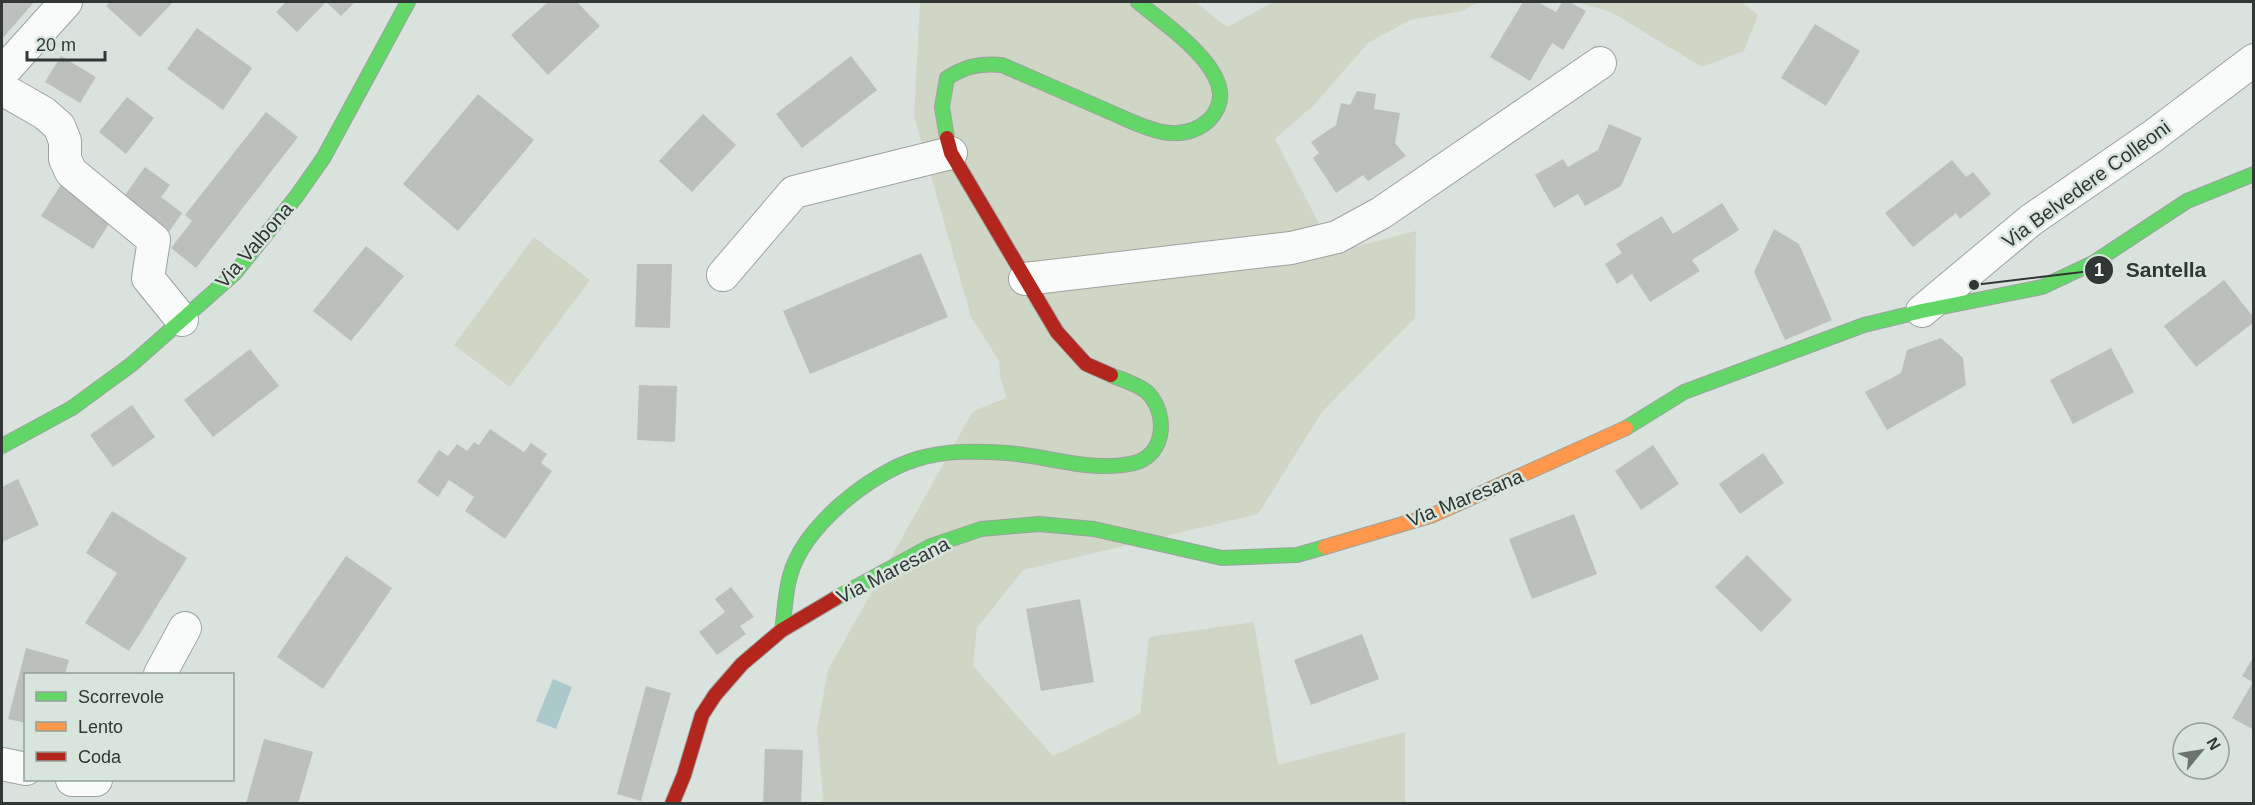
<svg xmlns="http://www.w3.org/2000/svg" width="2255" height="805" viewBox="0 0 2255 805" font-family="Arial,sans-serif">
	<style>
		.green { fill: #d0d6c5 }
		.water { fill: #abc8ca }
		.building { fill: #bbc0bc }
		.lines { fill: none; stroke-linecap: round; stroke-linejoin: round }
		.street-casing { stroke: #9ca29f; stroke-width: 34 }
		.fast-casing { stroke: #9ca29f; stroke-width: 16 }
		.slow-casing { stroke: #9ca29f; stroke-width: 16 }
		.jam-casing { stroke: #9ca29f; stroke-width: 16 }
		.street { stroke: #f9fbfa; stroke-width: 32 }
		.fast { stroke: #63d668; stroke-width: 14 }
		.slow { stroke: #ff974d; stroke-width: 14 }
		.jam { stroke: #b3261e; stroke-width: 14 }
		.labels { text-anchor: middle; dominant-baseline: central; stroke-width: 5; stroke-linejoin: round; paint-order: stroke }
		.street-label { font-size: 20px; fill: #313734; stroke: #d7e5dd }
		.leader { fill: none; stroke: #313734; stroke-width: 2 }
		.callout-dot { fill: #313734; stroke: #d7e5dd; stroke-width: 2 }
		.mark-label { font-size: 18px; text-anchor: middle; font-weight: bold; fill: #fff }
		.callout-label { font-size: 21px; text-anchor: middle; font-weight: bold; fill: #313734; stroke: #d7e5dd; stroke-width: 5; stroke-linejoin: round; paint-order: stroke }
	</style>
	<rect width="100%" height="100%" fill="#dae2de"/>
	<g class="green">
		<polygon points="920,2 1195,2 1227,27 1274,2 1479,2 1462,11 1410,20 1368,43 1314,105 1275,139 1334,252 1416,231 1415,318 1322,412 1258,514 1023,570 977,628 973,666 1053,756 1140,714 1149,637 1254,622 1278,765 1405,732 1405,803 822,804 823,796 817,729 828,670 973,411 1006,398 1000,375 999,361 971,317 914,116"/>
		<polygon points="1576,2 1742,2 1758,15 1744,51 1702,67 1611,12"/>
		<polygon points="534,237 590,280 510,387 454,345"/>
	</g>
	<polygon class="water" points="553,679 572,687 556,729 536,721"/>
	<g class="building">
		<polygon points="2,2 34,2 2,39"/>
		<polygon points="110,2 173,2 140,37 106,6"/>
		<polygon points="286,2 326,2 297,32 276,12"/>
		<polygon points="326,2 355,2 341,16"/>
		<polygon points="548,2 577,2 600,26 548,75 511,35"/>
		<polygon points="1523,2 1538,2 1556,12 1562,2 1570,2 1586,11 1563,50 1552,43 1530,81 1490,57"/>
		<polygon points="1815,24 1860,51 1826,106 1781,78"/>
		<polygon points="197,28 252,68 223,110 167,69"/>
		<polygon points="61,56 96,77 80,103 45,82"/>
		<polygon points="851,56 877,90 802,148 776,114"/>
		<polygon points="1357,91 1376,94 1374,109 1400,113 1395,143 1406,156 1368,181 1363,175 1336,193 1313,158 1319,153 1311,142 1336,125 1341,103 1350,105"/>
		<polygon points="478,94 534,140 458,231 403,184"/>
		<polygon points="127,97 154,118 126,154 99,132"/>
		<polygon points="266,112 298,137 196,268 171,248 192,221 185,215"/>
		<polygon points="703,114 736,145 692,192 659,161"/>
		<polygon points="1609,124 1642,138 1621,186 1585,206 1578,194 1554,208 1535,175 1563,159 1568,167 1598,150"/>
		<polygon points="1952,160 1966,177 1973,172 1991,194 1960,219 1956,213 1913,247 1885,213"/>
		<polygon points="145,167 170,185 161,197 182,213 166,236 120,202"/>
		<polygon points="62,183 114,216 93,249 41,216"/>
		<polygon points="1722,203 1739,230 1692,260 1700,271 1650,302 1632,274 1617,284 1605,264 1622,253 1616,244 1662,216 1673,234"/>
		<polygon points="1774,229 1799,244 1832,320 1785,340 1754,272"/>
		<polygon points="366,246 404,276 351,341 313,311"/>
		<polygon points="921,253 948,317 810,374 783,311"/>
		<polygon points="637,264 672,264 670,328 635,327"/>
		<polygon points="2224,280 2254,318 2254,322 2196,367 2164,326"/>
		<polygon points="1941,338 1963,358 1966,385 1887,430 1865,392 1901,373 1907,350"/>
		<polygon points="2111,348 2134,392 2073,424 2050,380"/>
		<polygon points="250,349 279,386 213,437 184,400"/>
		<polygon points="639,385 677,386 675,442 637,440"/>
		<polygon points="132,405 155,437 113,467 90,435"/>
		<polygon points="490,429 524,452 531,443 547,454 541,463 552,471 505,539 465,511 474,497 449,480 438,497 417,482 439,450 448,456 457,444 467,451 474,442 479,445"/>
		<polygon points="1653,445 1679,484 1641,510 1615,471"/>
		<polygon points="1763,453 1784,483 1740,514 1719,484"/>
		<polygon points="18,479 39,525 2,542 2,487"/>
		<polygon points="112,511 187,558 129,651 85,623 117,573 86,553"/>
		<polygon points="1574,514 1597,574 1532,599 1509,539"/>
		<polygon points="1747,555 1792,600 1761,632 1715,587"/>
		<polygon points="346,556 392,588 323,689 277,657"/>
		<polygon points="731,587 754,617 740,626 746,634 717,655 699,632 725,612 715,599"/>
		<polygon points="1080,599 1094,682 1041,691 1026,609"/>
		<polygon points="1362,634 1379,679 1311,705 1294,660"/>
		<polygon points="26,648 69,660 65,674 26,674 26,723 8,719"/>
		<polygon points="2254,656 2254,730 2232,718 2253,682 2242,676"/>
		<polygon points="646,686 671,693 641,801 617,794"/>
		<polygon points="264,739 313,752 298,804 246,804"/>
		<polygon points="765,749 803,750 801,804 763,804"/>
	</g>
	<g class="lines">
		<g class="street-casing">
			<g id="street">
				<polyline points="2,73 66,2"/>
				<polyline points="2,89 44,113 59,126 65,141 65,159 71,172 154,240 148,278 182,320"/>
				<polyline points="723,275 794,192 951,153"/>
				<polyline points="1025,279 1291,248 1337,237 1381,213 1600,63"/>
				<polyline points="1922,311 2031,220 2153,136 2254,60"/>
				<polyline points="160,674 185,628"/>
				<polyline points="2,764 26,769"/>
				<polyline points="72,780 96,780"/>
			</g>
		</g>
		<g class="fast-casing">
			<g id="fast">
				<path d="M 947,138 L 942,107 L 947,78 C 966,66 980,63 1002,65 C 1036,80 1069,94 1103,109 C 1122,117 1142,128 1162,132 C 1179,135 1196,132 1209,120 C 1250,79 1165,25 1138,2"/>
				<polyline points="1626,428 1684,392 1864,325 1922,311 2042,287 2093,263 2187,201 2254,174"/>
				<polyline points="2,446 72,408 132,364 235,273 296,197 324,157 408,2"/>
				<polyline points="836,598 931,546 981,529 1039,524 1094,529 1222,558 1297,555 1325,547"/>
				<path d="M 782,630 C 785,612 785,593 790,576 C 803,527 870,473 917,459 C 946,450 977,451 1007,453 C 1049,456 1092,473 1134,463 C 1166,455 1168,414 1148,393 C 1140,385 1122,380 1111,375"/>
			</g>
		</g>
		<g class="slow-casing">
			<polyline id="slow" points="1325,547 1433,515 1626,428"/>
		</g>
		<g class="jam-casing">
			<g id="jam">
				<polyline points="947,138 951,153 1057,332 1086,364 1111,375"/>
				<polyline points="672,804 684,775 702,715 715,695 742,664 782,630 836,598"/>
			</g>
		</g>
		<use href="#street" class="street"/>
		<use href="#fast" class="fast"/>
		<use href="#slow" class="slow"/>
		<use href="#jam" class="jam"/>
	</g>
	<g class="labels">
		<g class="street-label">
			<text transform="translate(2086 184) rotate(-36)">Via Belvedere Colleoni</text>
			<text transform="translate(254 245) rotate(-49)">Via Valbona</text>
			<text transform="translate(1465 498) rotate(-22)">Via Maresana</text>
			<text transform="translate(893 570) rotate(-27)">Via Maresana</text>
		</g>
	</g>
	<path class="leader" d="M1974 285L2099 270"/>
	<g class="callout-dot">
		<circle cx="1974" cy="285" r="6"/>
		<circle cx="2099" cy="270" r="15"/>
	</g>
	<g class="mark-label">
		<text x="2099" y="276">1</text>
	</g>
	<g class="callout-label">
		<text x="2166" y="277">Santella</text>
	</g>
	<rect width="2255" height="805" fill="none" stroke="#313734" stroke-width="6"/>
	<rect x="24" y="673" width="210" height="108" fill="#d7e5dd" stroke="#959f99" stroke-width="1.5"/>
	<rect x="36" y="692" width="30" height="9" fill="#63d668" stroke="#959f99" stroke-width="1.5"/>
	<text x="78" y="703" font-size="18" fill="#313734">Scorrevole</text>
	<rect x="36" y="722" width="30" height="9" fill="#ff974d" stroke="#959f99" stroke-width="1.5"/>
	<text x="78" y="733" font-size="18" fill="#313734">Lento</text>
	<rect x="36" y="752" width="30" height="9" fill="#b3261e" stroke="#959f99" stroke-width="1.5"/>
	<text x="78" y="763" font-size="18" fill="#313734">Coda</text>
	<g transform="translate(2201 751) rotate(60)"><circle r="28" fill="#d7e5dd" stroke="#959f99" stroke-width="1.5"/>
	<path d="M0-4.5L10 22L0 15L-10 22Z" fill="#6c7370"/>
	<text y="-9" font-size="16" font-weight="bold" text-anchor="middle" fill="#313734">N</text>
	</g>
	<path d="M27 51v9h78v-9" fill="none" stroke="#313734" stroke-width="3"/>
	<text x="36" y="51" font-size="18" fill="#313734" stroke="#d7e5dd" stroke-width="4.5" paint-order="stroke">20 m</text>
</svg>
